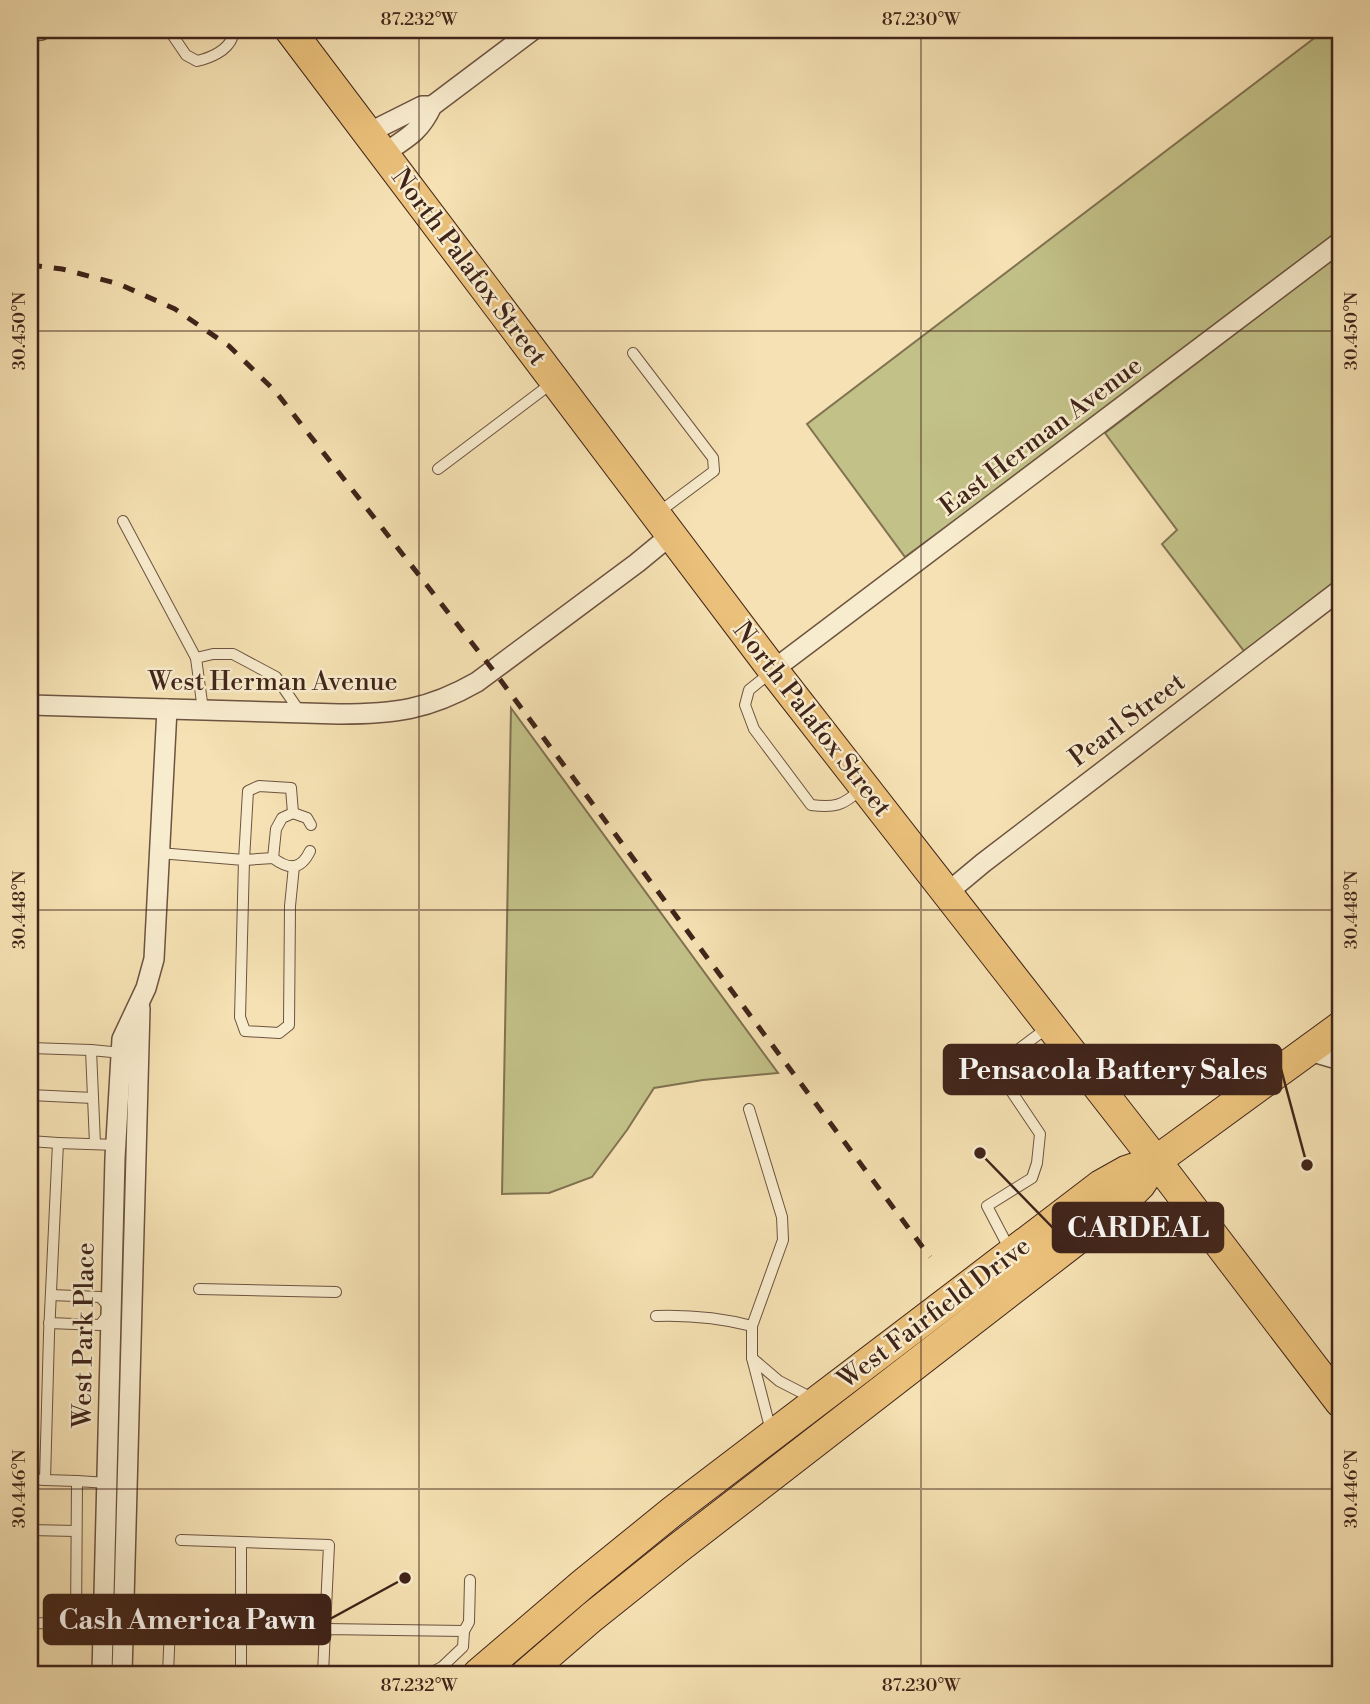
<svg xmlns="http://www.w3.org/2000/svg" width="1370" height="1704" viewBox="0 0 1370 1704" font-family="'Libre Bodoni',serif">
	<style>
		.green { fill: #c2c188; stroke: #817251; stroke-width: 2 }
		.lines { fill: none; stroke-linecap: round; stroke-linejoin: round }
		.service-casing { stroke: #6d5340; stroke-width: 12 }
		.minor-casing { stroke: #6d5340; stroke-width: 22 }
		.primary-casing { stroke: #40241a; stroke-width: 32 }
		.service { stroke: #f8ecce; stroke-width: 10 }
		.minor { stroke: #f8ecce; stroke-width: 19 }
		.primary { stroke: #eac07a; stroke-width: 30 }
		.rail { stroke: #40241a; stroke-width: 5; stroke-dasharray: 12 12; stroke-linecap: butt }
		.ticks { fill: none; stroke: #40241a; stroke-width: 2; stroke-opacity: 0.45 }
		.labels { text-anchor: middle; dominant-baseline: central; stroke-width: 5; stroke-linejoin: round; paint-order: stroke }
		.street-label { font-size: 26px; fill: #40241a; stroke: #f8ecce }
		.leader { fill: none; stroke: #40241a; stroke-width: 2.5 }
		.callout-dot { fill: #40241a; stroke: #f8ecce; stroke-width: 2.5 }
		.callout { fill: #40241a; stroke: #40241a; stroke-width: 2.5 }
		.callout-label { font-size: 28px; text-anchor: middle; font-weight: bold; fill: #fff }
		.neatline { fill: none; stroke: #40241a; stroke-width: 2.5 }
		.ticks-label { font-size: 18px; text-anchor: middle; fill: #40241a }
	</style>
	<rect width="100%" height="100%" fill="#f5e1b3"/>
	<filter id="stains"><feTurbulence type="fractalNoise" baseFrequency=".00286" numOctaves="4"/><feColorMatrix values="0 0 0 0 .2 0 0 0 0 .09 0 0 0 0 .02 0 0 0 .5 -.17"/></filter>
	<radialGradient id="worn" r=".72"><stop offset=".6" stop-color="#630" stop-opacity="0"/><stop offset="1" stop-color="#630" stop-opacity=".3"/></radialGradient>
	<g class="green">
		<polygon points="1325,30 1340,30 1340,230 1070,436 905,557 807,424"/>
		<polygon points="1340,254 1340,578 1244,651 1162,544 1177,530 1105,433"/>
		<polygon points="511,708 778,1073 703,1080 654,1088 627,1130 592,1177 549,1193 502,1194"/>
	</g>
	<g class="lines">
		<g class="service-casing">
			<g id="service">
				<path d="M 169,30 L 186,55 L 197,61 C 210,58 227,51 232,38 L 225,30"/>
				<polyline points="633,353 713,458 714,471 659,512"/>
				<polyline points="438,469 552,383"/>
				<polyline points="123,521 196,658"/>
				<path d="M 770,673 L 749,690 L 745,705 L 754,729 L 811,805 C 834,808 843,806 861,789"/>
				<polyline points="203,710 196,658 213,654 233,654 276,677 300,712"/>
				<path d="M 293,813 L 291,788 L 259,786 L 248,791 L 244,860 L 273,858 C 289,870 301,870 310,851"/>
				<polyline points="293,813 307,818 311,825"/>
				<polyline points="159,853 244,860 240,1017 245,1031 279,1033 289,1025 290,906 294,866"/>
				<polyline points="273,858 276,829 282,818 293,813"/>
				<polyline points="30,1048 91,1050"/>
				<polyline points="30,1095 93,1098"/>
				<polyline points="749,1109 782,1217 783,1240 752,1326 752,1358"/>
				<polyline points="30,1141 58,1143"/>
				<polyline points="95,1144 91,1050 122,1053"/>
				<polyline points="1010,1250 987,1206 1032,1178 1037,1163 1040,1134 995,1067 1047,1028"/>
				<polyline points="199,1289 336,1292"/>
				<polyline points="51,1295 100,1297 110,1308"/>
				<path d="M 656,1316 C 688,1315 721,1318 752,1326"/>
				<polyline points="49,1323 100,1325 109,1313"/>
				<polyline points="771,1431 752,1358 779,1381 814,1399"/>
				<polyline points="30,1479 45,1480"/>
				<polyline points="77,1481 45,1480 49,1334 58,1143 117,1145"/>
				<polyline points="30,1530 76,1531"/>
				<polyline points="181,1540 329,1545 325,1629"/>
				<polyline points="241,1543 241,1674"/>
				<polyline points="30,1623 76,1624"/>
				<polyline points="106,1624 76,1624 77,1481 108,1483"/>
				<polyline points="121,1625 170,1626 168,1674"/>
				<polyline points="464,1631 469,1622 470,1580"/>
				<polyline points="323,1674 325,1629 464,1631 463,1647 442,1667 429,1674"/>
			</g>
		</g>
		<g class="minor-casing">
			<g id="minor">
				<polyline points="30,31 41,30"/>
				<polyline points="368,133 422,106 432,106"/>
				<path d="M 383,154 C 407,138 420,132 432,106 L 533,30"/>
				<polyline points="773,670 1340,242"/>
				<path d="M 30,705 L 339,714 C 394,714 428,710 477,682 L 637,563 L 671,535"/>
				<polyline points="947,893 983,863 1340,590"/>
				<polyline points="1309,1051 1340,1060"/>
				<polyline points="102,1674 115,1158 122,1039 146,988 154,959 167,709"/>
				<polyline points="122,1674 140,1008"/>
			</g>
		</g>
		<g class="primary-casing">
			<g id="primary">
				<polyline points="290,30 773,670 1156,1161 1340,1402"/>
				<polyline points="478,1674 583,1584 673,1511 1101,1185 1126,1171 1156,1161 1340,1027"/>
				<polyline points="526,1674 592,1617 677,1549 1084,1234 1131,1194 1140,1185 1156,1161"/>
			</g>
		</g>
		<use href="#service" class="service"/>
		<use href="#minor" class="minor"/>
		<use href="#primary" class="primary"/>
		<polyline class="rail" points="30,265 62,269 119,284 175,309 229,346 276,392 493,670 930,1257"/>
	</g>
	<path class="ticks" d="M 419,30 L 419,1674M 921,30 L 921,1674M 30,331 L 1340,331M 30,910 L 1340,910M 30,1489 L 1340,1489"/>
	<g class="labels">
		<g class="street-label">
			<text transform="translate(469 267) rotate(53)">North Palafox Street</text>
			<text transform="translate(1041 436) rotate(-37)">East Herman Avenue</text>
			<text x="273" y="682">West Herman Avenue</text>
			<text transform="translate(812 719) rotate(52)">North Palafox Street</text>
			<text transform="translate(1127 720) rotate(-37)">Pearl Street</text>
			<text transform="translate(934 1313) rotate(-37)">West Fairfield Drive</text>
			<text transform="translate(84 1335) rotate(-89)">West Park Place</text>
		</g>
	</g>
	<path class="leader" d="M1307 1165L1281 1069M980 1153L1053 1228M405 1578L330 1619"/>
	<g class="callout-dot">
		<circle cx="1307" cy="1165" r="7"/>
		<circle cx="980" cy="1153" r="7"/>
		<circle cx="405" cy="1578" r="7"/>
	</g>
	<g class="callout">
		<rect x="944" y="1045" width="337" height="49" rx="7"/>
		<rect x="1053" y="1203" width="170" height="49" rx="7"/>
		<rect x="44" y="1595" width="286" height="49" rx="7"/>
	</g>
	<g class="callout-label">
		<text x="1113" y="1079">Pensacola Battery Sales</text>
		<text x="1138" y="1237">CARDEAL</text>
		<text x="187" y="1629">Cash America Pawn</text>
	</g>
	<rect width="1370" height="1704" fill="none" stroke="#f5e1b3" stroke-width="77"/>
	<rect x="38" y="38" width="1294" height="1628" class="neatline"/>
	<g class="ticks-label">
		<text x="419" y="25">87.232°W</text>
		<text x="921" y="25">87.230°W</text>
		<text transform="translate(19 331) rotate(-90)" y="6">30.450°N</text>
		<text transform="translate(1351 331) rotate(-90)" y="6">30.450°N</text>
		<text transform="translate(19 910) rotate(-90)" y="6">30.448°N</text>
		<text transform="translate(1351 910) rotate(-90)" y="6">30.448°N</text>
		<text transform="translate(19 1489) rotate(-90)" y="6">30.446°N</text>
		<text transform="translate(1351 1489) rotate(-90)" y="6">30.446°N</text>
		<text x="419" y="1691">87.232°W</text>
		<text x="921" y="1691">87.230°W</text>
	</g>
	<rect width="100%" height="100%" filter="url(#stains)"/>
	<rect width="100%" height="100%" fill="url(#worn)"/>
</svg>
